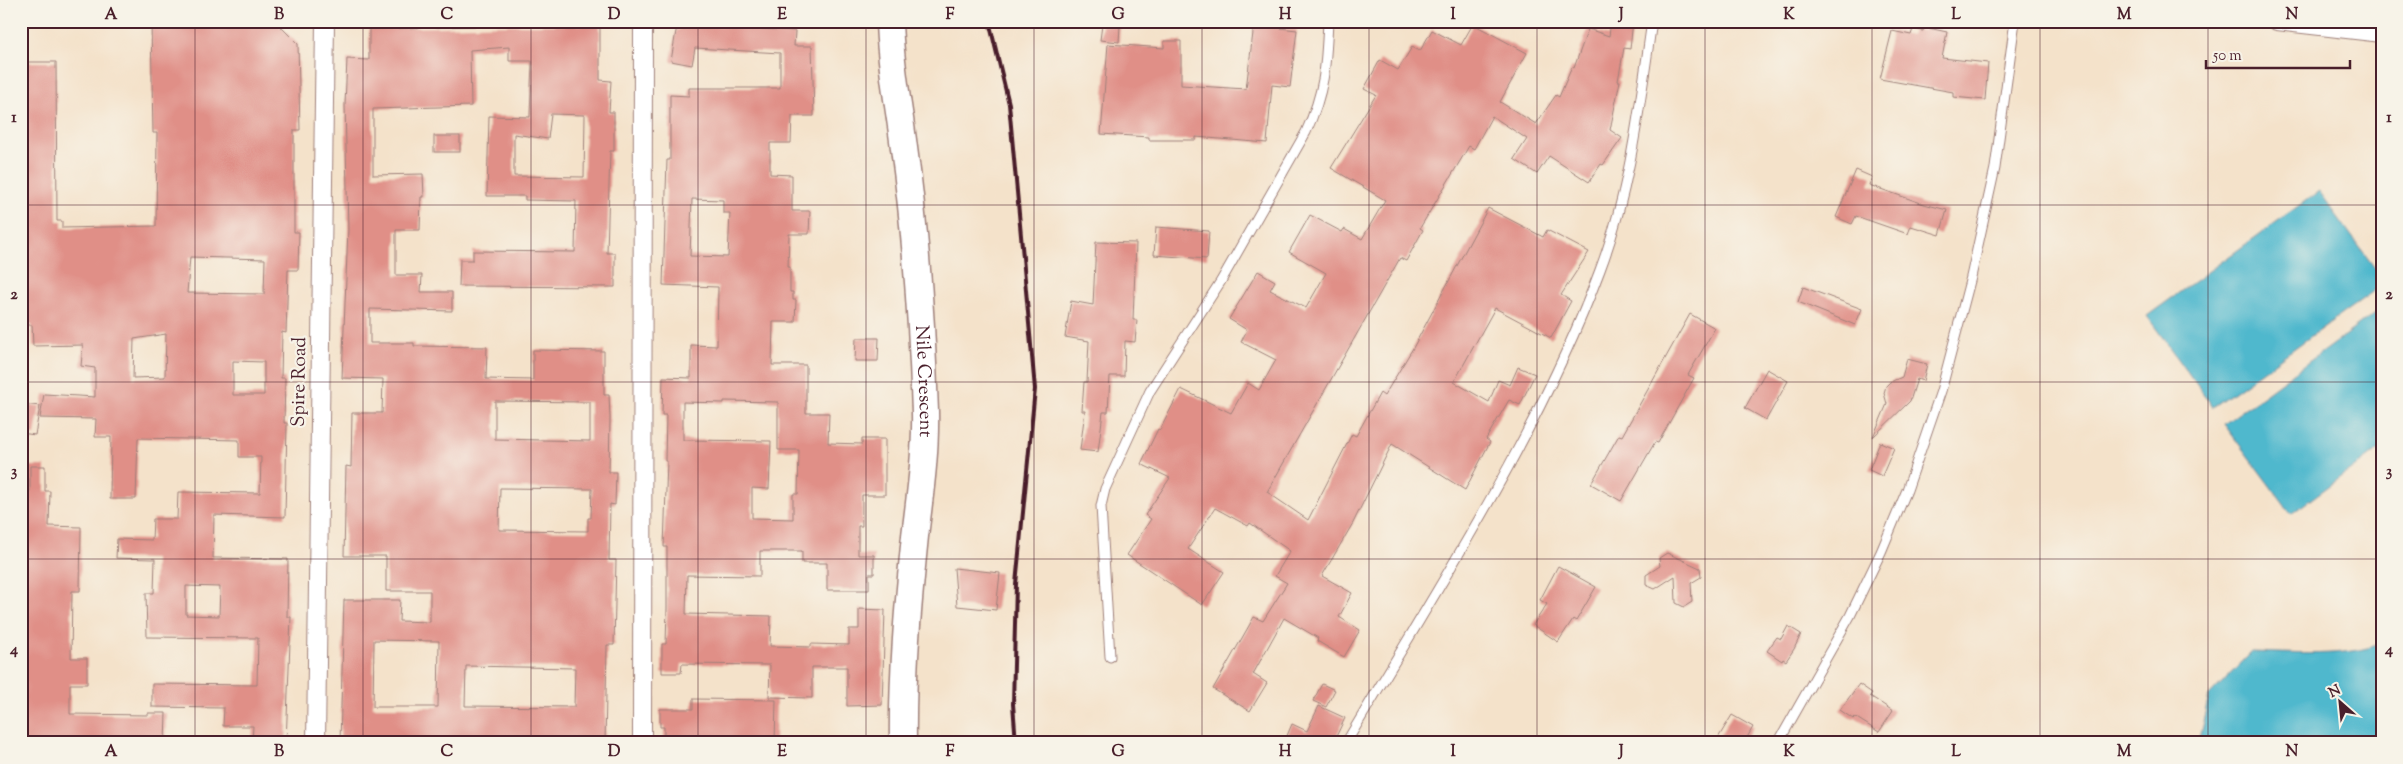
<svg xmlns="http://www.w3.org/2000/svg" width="2403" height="764" viewBox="0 0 2403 764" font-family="'Sorts Mill Goudy',serif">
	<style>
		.water { fill: #4fb8cd; stroke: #4c6c7c }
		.building { fill: #e08f87; fill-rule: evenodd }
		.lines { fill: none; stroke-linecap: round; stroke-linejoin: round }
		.lane-casing { stroke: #9f807a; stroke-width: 11 }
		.street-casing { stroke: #9f807a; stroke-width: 20 }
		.secondary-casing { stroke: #9f807a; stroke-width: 29 }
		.lane { stroke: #fff; stroke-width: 9 }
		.street { stroke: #fff; stroke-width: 18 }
		.secondary { stroke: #fff; stroke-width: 26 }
		.rail { stroke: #4a1f2b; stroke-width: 4 }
		.grid { fill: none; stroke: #4a1f2b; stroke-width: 1; stroke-opacity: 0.55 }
		.labels { text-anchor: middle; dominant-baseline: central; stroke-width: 4.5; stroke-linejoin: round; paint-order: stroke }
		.street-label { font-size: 19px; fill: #4a1f2b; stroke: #f7f3e8 }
		.neatline { fill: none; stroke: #4a1f2b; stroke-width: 2 }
		.grid-label { font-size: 16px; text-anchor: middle; font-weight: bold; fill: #4a1f2b }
	</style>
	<rect width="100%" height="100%" fill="#f7f3e8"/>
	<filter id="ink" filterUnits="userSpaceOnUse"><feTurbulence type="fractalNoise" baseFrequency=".02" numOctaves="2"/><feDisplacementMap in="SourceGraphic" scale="10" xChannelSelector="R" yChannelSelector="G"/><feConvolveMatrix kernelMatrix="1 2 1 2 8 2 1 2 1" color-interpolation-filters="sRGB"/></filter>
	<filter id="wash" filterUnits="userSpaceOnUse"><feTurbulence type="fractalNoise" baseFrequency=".0096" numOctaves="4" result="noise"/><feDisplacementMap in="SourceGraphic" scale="20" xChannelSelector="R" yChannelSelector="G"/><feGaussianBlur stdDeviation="1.12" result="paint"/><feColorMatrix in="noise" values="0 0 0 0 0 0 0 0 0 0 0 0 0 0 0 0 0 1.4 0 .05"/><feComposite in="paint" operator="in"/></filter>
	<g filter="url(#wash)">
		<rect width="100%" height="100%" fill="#f4e2ca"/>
		<g class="water">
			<polygon points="2319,191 2382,278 2382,285 2213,407 2147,316"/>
			<polygon points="2382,308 2382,447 2291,514 2224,424"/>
			<path d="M 2382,643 L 2382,743 L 2198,743 L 2209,696 L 2252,652 C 2289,653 2349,658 2382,643 Z"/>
		</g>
		<g id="blocks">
			<g class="building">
				<path d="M 151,21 L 275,21 L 298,44 L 300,130 L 294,130 L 294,232 L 299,232 L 298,270 L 288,270 L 286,333 L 282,332 L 281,378 L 285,378 L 284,423 L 287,423 L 285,517 L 214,515 L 213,558 L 288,559 L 287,617 L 291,617 L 286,743 L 252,743 L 253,726 L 223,726 L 224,708 L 152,707 L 152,684 L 257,685 L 258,638 L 147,637 L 146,593 L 154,593 L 155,559 L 116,558 L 117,539 L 152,540 L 153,519 L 177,519 L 178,492 L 260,493 L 261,457 L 239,457 L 239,440 L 138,438 L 136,499 L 110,499 L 111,437 L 95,437 L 96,419 L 40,418 L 44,394 L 95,397 L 95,368 L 81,366 L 83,345 L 33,346 L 32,325 L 21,325 L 21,62 L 56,62 L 57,221 L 62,221 L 62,228 L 156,226 L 157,133 L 153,133 ZM 190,257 L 265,259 L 264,294 L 187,293 ZM 166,334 L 165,377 L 133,378 L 134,339 ZM 233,361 L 264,362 L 264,395 L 233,395 ZM 186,586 L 220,587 L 219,616 L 186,615 Z"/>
				<polygon points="1611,21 1633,21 1630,49 1624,48 1618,81 1620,81 1610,130 1622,138 1603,165 1601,164 1589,182 1549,156 1537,174 1514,159 1527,139 1492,116 1474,149 1469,146 1420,228 1423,230 1406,261 1400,258 1267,492 1308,520 1352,434 1356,436 1380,393 1384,396 1413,348 1488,208 1543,237 1547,230 1589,252 1561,295 1571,301 1551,338 1495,308 1454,382 1489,402 1498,380 1510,385 1518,367 1535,374 1520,405 1509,400 1486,439 1490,442 1465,490 1392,444 1353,523 1322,576 1352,593 1339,617 1360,630 1344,657 1317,641 1318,638 1284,618 1253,674 1267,683 1250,711 1213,689 1254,617 1263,621 1287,583 1275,576 1290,551 1250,523 1248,526 1215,508 1188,549 1224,572 1202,605 1127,555 1151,519 1145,515 1170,478 1141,464 1158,429 1160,430 1181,389 1231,413 1248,383 1259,390 1276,360 1241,342 1247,330 1229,319 1258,271 1275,281 1270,290 1306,308 1326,273 1289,252 1310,215 1342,232 1344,229 1362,239 1385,200 1331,168 1376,95 1364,89 1380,60 1398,70 1412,47 1420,51 1432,30 1461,45 1473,24 1527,53 1500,102 1536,124 1556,95 1559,97 1572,67 1574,68 1588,29 1609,36"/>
				<path d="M 688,24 L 795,31 L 794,46 L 812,46 L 814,116 L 792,116 L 791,143 L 770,143 L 770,174 L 792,175 L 792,211 L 810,211 L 809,234 L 789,234 L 788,267 L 790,267 L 790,292 L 793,292 L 793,300 L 796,300 L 795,322 L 773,322 L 772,365 L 806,365 L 806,413 L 829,413 L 828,443 L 862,444 L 862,439 L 885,439 L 885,495 L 862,495 L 862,526 L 858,526 L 858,555 L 874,555 L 874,574 L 869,574 L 869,590 L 827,590 L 827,563 L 802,563 L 802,551 L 760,551 L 760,576 L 687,575 L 686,614 L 771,616 L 770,646 L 811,647 L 811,644 L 849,645 L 849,629 L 859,629 L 859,609 L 885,610 L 882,705 L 847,706 L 847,667 L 812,667 L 812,698 L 769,697 L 770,665 L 682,664 L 681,673 L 662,673 L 662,644 L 666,644 L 667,608 L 667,547 L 664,547 L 667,461 L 665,461 L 666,415 L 662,415 L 663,377 L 691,378 L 691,345 L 717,346 L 718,287 L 663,285 L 667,160 L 670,160 L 670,95 L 689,96 L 689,88 L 780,88 L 780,53 L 695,48 L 692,65 L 671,61 L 676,31 ZM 692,199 L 723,200 L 723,213 L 730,213 L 728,257 L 690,256 ZM 724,401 L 778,402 L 778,450 L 799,450 L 798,494 L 793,494 L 793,519 L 752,518 L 752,488 L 769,489 L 771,441 L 683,440 L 683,402 L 724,403 Z"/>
				<path d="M 508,25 L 600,25 L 600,80 L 611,81 L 609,112 L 614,112 L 614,151 L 610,151 L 607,253 L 615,253 L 615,287 L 459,286 L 460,260 L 473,260 L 473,251 L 575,252 L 576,201 L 525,200 L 525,196 L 487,196 L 489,116 L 530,117 L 532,61 L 509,61 L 509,47 L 470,50 L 471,106 L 373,109 L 373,175 L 423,174 L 424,197 L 421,197 L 420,230 L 396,230 L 396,275 L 422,275 L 421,292 L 452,292 L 452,311 L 370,309 L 370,343 L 414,343 L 414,346 L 487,347 L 486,379 L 533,380 L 533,350 L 604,351 L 604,395 L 609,395 L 610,418 L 609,472 L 616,472 L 615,505 L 610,504 L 609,560 L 616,560 L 614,645 L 607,645 L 605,743 L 340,743 L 344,600 L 400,600 L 399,621 L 430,622 L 430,591 L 386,591 L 386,556 L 344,556 L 346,466 L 351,467 L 352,413 L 382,413 L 383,379 L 342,378 L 348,229 L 345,105 L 347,59 L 369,60 L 369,29 ZM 551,114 L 585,115 L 584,177 L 514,176 L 514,134 L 548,139 ZM 495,401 L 590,402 L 590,441 L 495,439 ZM 500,488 L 592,489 L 591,518 L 588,518 L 588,531 L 499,530 ZM 374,640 L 439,641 L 438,707 L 373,707 ZM 466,666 L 575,668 L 574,707 L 465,706 Z"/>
				<polygon points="1102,25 1120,26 1119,42 1100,40"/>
				<polygon points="1254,25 1297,30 1290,87 1272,85 1267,143 1196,137 1196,140 1149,140 1149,137 1101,134 1108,44 1164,48 1164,41 1181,41 1181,85 1246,89"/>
				<polygon points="1924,27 1947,32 1942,58 1988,63 1985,100 1953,97 1953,92 1880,79 1892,31 1911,35 1913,29 1923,31"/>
				<rect x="434" y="136" width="26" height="16"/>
				<polygon points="1856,170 1872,177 1869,185 1924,204 1947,210 1940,235 1911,226 1908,234 1856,216 1852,224 1836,217"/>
				<polygon points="1156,227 1209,231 1207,259 1154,255"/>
				<polygon points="1096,242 1136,243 1133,320 1137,320 1135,342 1125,341 1124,376 1110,376 1108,412 1103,412 1098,452 1080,450 1085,411 1082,411 1084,382 1087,382 1089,341 1065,337 1071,301 1093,305"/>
				<polygon points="1803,287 1862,309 1855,325 1798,302"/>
				<polygon points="1690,314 1715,328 1688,375 1694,378 1658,443 1655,442 1621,501 1591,484 1619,435 1622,436"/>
				<polygon points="856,338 879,338 878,361 855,361"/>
				<polygon points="1907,359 1927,364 1923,381 1917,379 1910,401 1873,437 1887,404 1884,393 1886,386 1890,382 1902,377"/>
				<polygon points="1767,369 1788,381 1766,420 1745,408"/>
				<polygon points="23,404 40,406 35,435 21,433"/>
				<polygon points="1880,442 1894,448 1882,476 1869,470"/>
				<polygon points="30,466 45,466 45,491 50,491 49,526 81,527 80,591 72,591 71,658 87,658 87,684 70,684 70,714 148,715 148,713 166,713 165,743 21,743 21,526 25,526 26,491 30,491"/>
				<polygon points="1667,553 1700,568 1701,577 1691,583 1692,602 1684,607 1676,603 1675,576 1655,589 1646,585 1646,575 1660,566 1659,558"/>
				<polygon points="1558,566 1596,587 1576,621 1573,619 1558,642 1533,625 1547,604 1540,600"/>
				<polygon points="954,568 1000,573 996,610 957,606"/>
				<polygon points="1788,626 1801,634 1794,649 1786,661 1783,659 1782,661 1767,651 1777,637 1781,639"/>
				<polygon points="1322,684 1335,690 1326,707 1313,701"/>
				<polygon points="1859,684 1872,693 1870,696 1893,711 1879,732 1855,717 1853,719 1840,710"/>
				<polygon points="693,699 776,700 775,743 664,743 664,727 660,727 660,709 693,709"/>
				<polygon points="1319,706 1345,718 1333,743 1296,743 1286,738 1292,724 1307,731"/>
				<polygon points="1732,715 1753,727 1744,743 1715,743"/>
			</g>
		</g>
	</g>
	<g filter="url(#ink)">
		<use href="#blocks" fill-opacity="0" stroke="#9f807a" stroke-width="1"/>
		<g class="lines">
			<g class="lane-casing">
				<g id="lane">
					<path d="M 1110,657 L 1101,506 L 1105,489 L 1150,391 L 1221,281 L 1306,132 C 1325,91 1326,65 1328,21"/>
					<path d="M 1346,743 C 1435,592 1539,434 1600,270 C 1630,191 1640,104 1652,21"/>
					<polyline points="1778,743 1850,616 1881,552 1907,490 1941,391 1971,277 1995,168 2015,21"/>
				</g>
			</g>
			<g class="street-casing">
				<g id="street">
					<polyline points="2277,21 2382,33"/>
					<polyline points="316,743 325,21"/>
					<polyline points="642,743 643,21"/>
				</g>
			</g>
			<g class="secondary-casing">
				<g id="secondary">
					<path id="s1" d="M 889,21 C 890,65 899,106 904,148 C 916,235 922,324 925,412 C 926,453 920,495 915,536 C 908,605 902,673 903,743"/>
				</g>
			</g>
			<use href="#lane" class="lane"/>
			<use href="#street" class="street"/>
			<use href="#secondary" class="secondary"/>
			<polyline class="rail" points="989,21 1009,104 1035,389 1016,584 1013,704 1016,743"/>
		</g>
	</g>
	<path class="grid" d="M 195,21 L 195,743M 363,21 L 363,743M 531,21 L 531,743M 698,21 L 698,743M 866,21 L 866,743M 1034,21 L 1034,743M 1202,21 L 1202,743M 1369,21 L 1369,743M 1537,21 L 1537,743M 1705,21 L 1705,743M 1872,21 L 1872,743M 2040,21 L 2040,743M 2208,21 L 2208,743M 21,205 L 2382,205M 21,382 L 2382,382M 21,559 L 2382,559"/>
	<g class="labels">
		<g class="street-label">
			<text transform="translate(300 382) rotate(-89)">Spire Road</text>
			<text stroke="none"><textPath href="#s1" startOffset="362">Nile Crescent</textPath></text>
		</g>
	</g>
	<rect width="2403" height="764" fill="none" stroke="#f7f3e8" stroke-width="55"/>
	<g transform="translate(2340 702) rotate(333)" stroke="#f7f3e8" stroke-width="4" paint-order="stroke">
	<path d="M0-4L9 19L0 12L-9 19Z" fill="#4a1f2b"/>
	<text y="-8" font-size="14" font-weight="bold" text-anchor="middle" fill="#4a1f2b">N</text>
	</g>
	<path d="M2206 60v8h144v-8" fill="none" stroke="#4a1f2b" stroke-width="2.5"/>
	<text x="2213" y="60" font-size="15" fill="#4a1f2b" stroke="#f7f3e8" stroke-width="4" paint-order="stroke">50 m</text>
	<rect x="28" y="28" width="2348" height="708" class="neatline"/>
	<g class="grid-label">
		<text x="111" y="19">A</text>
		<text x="279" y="19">B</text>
		<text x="447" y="19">C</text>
		<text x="614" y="19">D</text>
		<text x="782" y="19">E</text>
		<text x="950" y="19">F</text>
		<text x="1118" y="19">G</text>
		<text x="1285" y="19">H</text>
		<text x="1453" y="19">I</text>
		<text x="1621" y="19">J</text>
		<text x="1789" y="19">K</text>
		<text x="1956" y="19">L</text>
		<text x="2124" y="19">M</text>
		<text x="2292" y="19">N</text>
		<text x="14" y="122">1</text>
		<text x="2389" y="122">1</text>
		<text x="14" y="299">2</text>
		<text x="2389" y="299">2</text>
		<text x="14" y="476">3</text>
		<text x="2389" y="476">3</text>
		<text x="14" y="654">4</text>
		<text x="2389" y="654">4</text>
		<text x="111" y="756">A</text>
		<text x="279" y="756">B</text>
		<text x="447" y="756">C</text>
		<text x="614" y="756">D</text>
		<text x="782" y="756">E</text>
		<text x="950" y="756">F</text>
		<text x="1118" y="756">G</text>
		<text x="1285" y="756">H</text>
		<text x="1453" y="756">I</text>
		<text x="1621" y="756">J</text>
		<text x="1789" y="756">K</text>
		<text x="1956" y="756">L</text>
		<text x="2124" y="756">M</text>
		<text x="2292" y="756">N</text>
	</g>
</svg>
